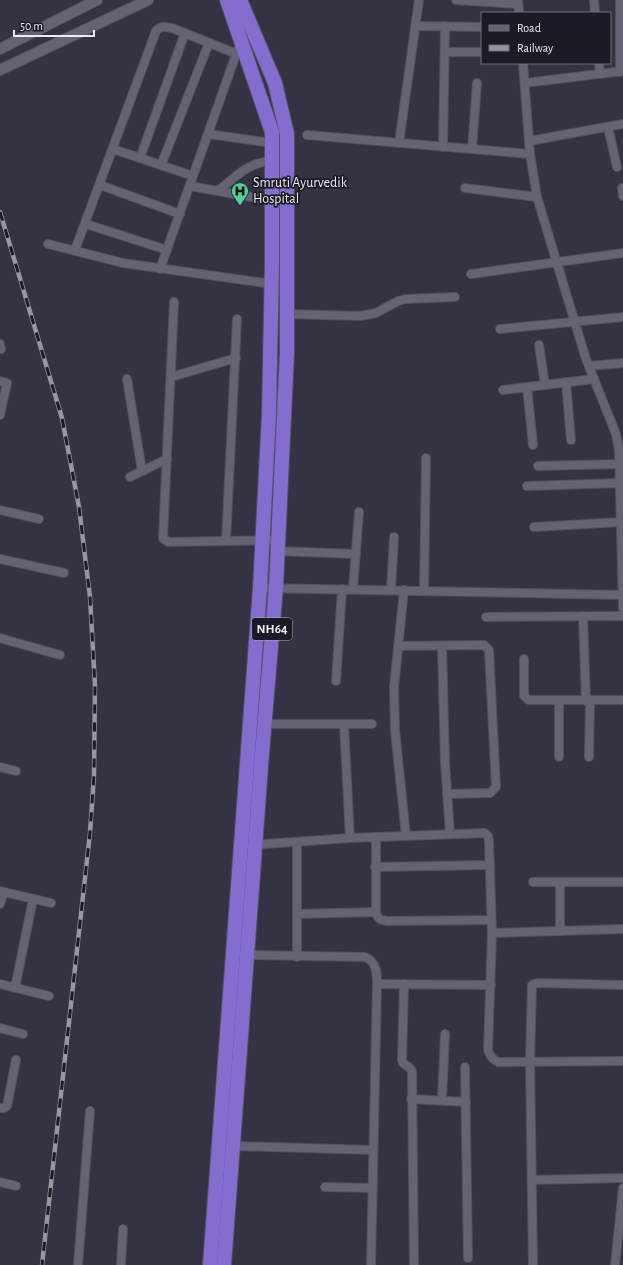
<svg xmlns="http://www.w3.org/2000/svg" width="623" height="1265" viewBox="0 0 623 1265" font-family="'Alegreya Sans',sans-serif">
	<style>
		.lines { fill: none; stroke-linecap: round; stroke-linejoin: round }
		.minor-casing { stroke: #52505e; stroke-width: 10 }
		.tertiary-casing { stroke: #52505e; stroke-width: 12 }
		.trunk-casing { stroke: #52505e; stroke-width: 16 }
		.minor { stroke: #656274; stroke-width: 8 }
		.tertiary { stroke: #656274; stroke-width: 10 }
		.trunk { stroke: #856ccf; stroke-width: 14 }
		.rail-casing { stroke: #9896a4; stroke-width: 4.5 }
		.rail { stroke: #1c1b23; stroke-width: 3; stroke-dasharray: 9; stroke-linecap: butt }
		.labels { text-anchor: middle; dominant-baseline: central; stroke-width: 3.5; stroke-linejoin: round; paint-order: stroke }
		.shield { fill: #1c1b23; stroke: #adacb6; stroke-width: 1 }
		.shield-label { font-size: 13px; font-weight: bold; fill: #ebeaf5 }
		.poi-label { font-size: 14px; fill: #ebeaf5; stroke: #1c1b23; text-anchor: start }
	</style>
	<rect width="100%" height="100%" fill="#353243"/>
	<g class="lines">
		<g class="minor-casing">
			<g id="minor">
				<polyline points="456,0 518,4"/>
				<polyline points="518,0 519,13"/>
				<polyline points="594,0 595,13"/>
				<polyline points="415,26 482,27"/>
				<polyline points="445,52 482,52"/>
				<polyline points="523,63 530,154 537,197 586,359 616,434 619,450 623,608"/>
				<polyline points="599,63 600,74"/>
				<polyline points="620,72 620,0"/>
				<polyline points="525,83 623,71"/>
				<polyline points="608,127 617,167"/>
				<polyline points="208,134 272,143"/>
				<polyline points="307,135 530,154"/>
				<polyline points="529,141 623,124"/>
				<polyline points="399,143 419,0"/>
				<polyline points="443,147 445,26"/>
				<polyline points="113,149 193,176"/>
				<polyline points="472,149 477,83"/>
				<polyline points="140,158 185,33"/>
				<polyline points="161,165 209,43"/>
				<polyline points="100,185 180,214"/>
				<polyline points="190,186 273,201"/>
				<polyline points="465,188 537,197"/>
				<polyline points="622,188 623,196"/>
				<path d="M 218,191 C 235,177 250,161 273,161"/>
				<polyline points="86,224 167,250"/>
				<polyline points="48,244 123,263 272,284"/>
				<path d="M 75,250 L 156,31 C 161,25 166,27 172,28 L 237,54"/>
				<polyline points="160,269 238,49"/>
				<polyline points="471,274 623,253"/>
				<polyline points="174,302 163,538 168,542 278,540"/>
				<polyline points="287,314 360,316 376,313 398,301 406,299 455,297"/>
				<polyline points="500,329 623,317"/>
				<polyline points="0,344 1,349"/>
				<polyline points="539,345 545,385"/>
				<polyline points="589,366 623,363"/>
				<polyline points="171,377 236,358"/>
				<polyline points="127,379 142,471"/>
				<polyline points="0,381 7,383 0,415"/>
				<polyline points="566,382 571,440"/>
				<polyline points="527,387 533,445"/>
				<polyline points="503,390 594,379"/>
				<polyline points="538,466 620,464"/>
				<polyline points="130,477 167,459"/>
				<polyline points="527,486 621,483"/>
				<polyline points="0,510 39,519"/>
				<polyline points="534,527 621,522"/>
				<polyline points="226,541 237,319"/>
				<polyline points="277,551 356,554"/>
				<polyline points="0,559 64,573"/>
				<polyline points="260,588 623,595"/>
				<polyline points="353,589 359,512"/>
				<polyline points="391,590 394,537"/>
				<polyline points="404,590 394,687 395,730 406,836"/>
				<polyline points="424,591 426,458"/>
				<polyline points="583,616 586,701"/>
				<polyline points="486,617 623,616"/>
				<polyline points="0,638 60,655"/>
				<polyline points="398,646 484,645 489,650 496,787 490,793 447,794"/>
				<polyline points="442,646 445,763 450,834"/>
				<polyline points="524,659 524,696 529,700 623,700"/>
				<polyline points="336,681 342,589"/>
				<polyline points="559,701 559,757"/>
				<polyline points="264,724 372,724"/>
				<polyline points="344,724 350,838"/>
				<polyline points="589,757 590,701"/>
				<polyline points="0,767 16,771"/>
				<path d="M 376,837 L 376,912 C 377,919 381,920 387,921 L 491,920"/>
				<path d="M 251,845 L 350,838 L 485,833 L 488,836 L 489,842 L 492,933 L 488,1050 C 490,1056 492,1059 498,1062 L 623,1061"/>
				<polyline points="375,867 490,865"/>
				<polyline points="533,882 623,882"/>
				<polyline points="0,891 51,903"/>
				<polyline points="0,904 4,892"/>
				<polyline points="297,914 376,912"/>
				<polyline points="560,931 560,882"/>
				<polyline points="492,933 623,929"/>
				<path d="M 247,955 L 365,957 C 377,962 377,973 377,984 L 371,1265"/>
				<polyline points="297,957 297,842"/>
				<polyline points="0,984 49,996"/>
				<polyline points="377,984 491,985"/>
				<polyline points="404,984 402,1060 403,1063 410,1068 412,1071 414,1265"/>
				<polyline points="15,988 33,899"/>
				<polyline points="0,1028 23,1034"/>
				<polyline points="465,1067 468,1258"/>
				<polyline points="411,1099 466,1102"/>
				<polyline points="442,1100 445,1034"/>
				<polyline points="0,1108 4,1108 7,1106 16,1060"/>
				<polyline points="233,1146 373,1150"/>
				<polyline points="532,1180 623,1178"/>
				<polyline points="0,1182 16,1186"/>
				<polyline points="325,1187 372,1188"/>
				<polyline points="78,1265 90,1111"/>
				<polyline points="121,1265 123,1229"/>
				<polyline points="533,1265 530,1061 532,985 534,984 539,983 623,985"/>
				<polyline points="615,1265 623,1188"/>
			</g>
		</g>
		<g class="tertiary-casing">
			<g id="tertiary">
				<polyline points="0,49 97,0"/>
				<polyline points="0,70 148,0"/>
			</g>
		</g>
		<g class="trunk-casing">
			<g id="trunk">
				<polyline points="210,1265 260,588 269,414 272,263 272,132 227,0"/>
				<polyline points="224,1265 262,753 276,587 287,352 287,134 275,83 240,0"/>
			</g>
		</g>
		<use href="#minor" class="minor"/>
		<use href="#tertiary" class="tertiary"/>
		<use href="#trunk" class="trunk"/>
		<g class="rail-casing">
			<polyline id="rail" points="0,212 62,418 79,507 90,597 95,686 94,775 90,833 42,1265"/>
		</g>
		<use href="#rail" class="rail"/>
	</g>
	<defs>
		<g id="hospital-pin" transform="scale(0.9)"><path d="M0 17L-7.5 6A9.5 9.5 0 1 1 7.5 6Z" fill="#4dd39a" stroke="#1c1b23"/><path d="M-5-5h3v3.5h4V-5h3V5h-3V1.5h-4V5h-3Z" fill="#111"/></g>
	</defs>
	<g fill-rule="evenodd">
		<use href="#hospital-pin" x="240" y="191"/>
	</g>
	<g class="labels">
		<rect class="shield" x="252" y="618" width="40" height="22" rx="3"/>
		<g class="shield-label">
			<text x="272" y="629">NH64</text>
		</g>
		<g class="poi-label">
			<text x="253" y="183">Smruti Ayurvedik<tspan x="253" dy="16">Hospital</tspan></text>
		</g>
	</g>
	<rect x="481" y="12" width="130" height="52" fill="#1c1b23" stroke="#6f6e77"/>
	<rect x="489" y="25" width="20" height="6" fill="#656274" stroke="#6f6e77"/>
	<text x="517" y="32" font-size="12" fill="#ebeaf5">Road</text>
	<rect x="489" y="45" width="20" height="6" fill="#9896a4" stroke="#6f6e77"/>
	<text x="517" y="52" font-size="12" fill="#ebeaf5">Railway</text>
	<path d="M14 30v6h80v-6" fill="none" stroke="#ebeaf5" stroke-width="2"/>
	<text x="20" y="30" font-size="12" fill="#ebeaf5" stroke="#1c1b23" stroke-width="3" paint-order="stroke">50 m</text>
</svg>
